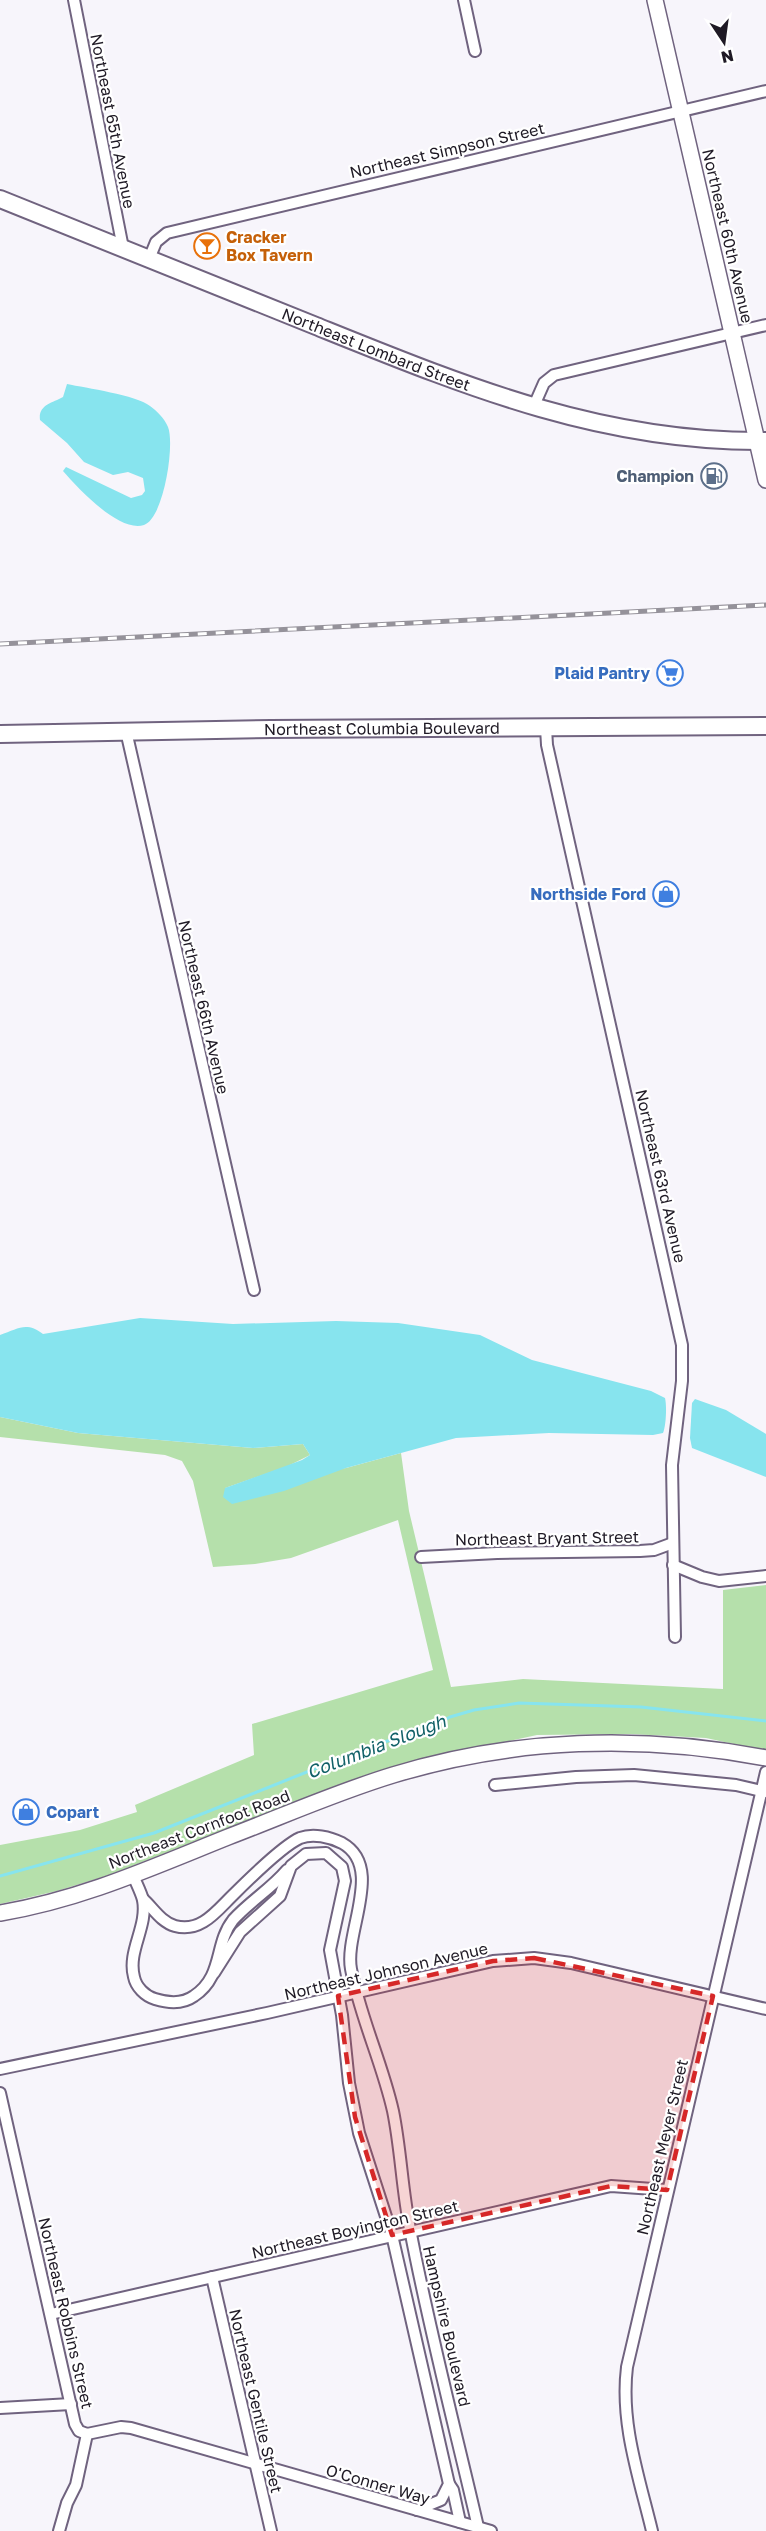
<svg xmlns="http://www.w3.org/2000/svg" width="766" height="2531" viewBox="0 0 766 2531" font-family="'Golos Text',sans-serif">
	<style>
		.green { fill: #b5e0ab }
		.water { fill: #87e4ee }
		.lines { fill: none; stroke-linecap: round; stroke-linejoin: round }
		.stream { stroke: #87e4ee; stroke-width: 3 }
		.street-casing { stroke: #70637f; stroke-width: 14 }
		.secondary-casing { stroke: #70637f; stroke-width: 18 }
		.primary-casing { stroke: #70637f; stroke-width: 20 }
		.street { stroke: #fff; stroke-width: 10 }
		.secondary { stroke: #fff; stroke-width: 15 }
		.primary { stroke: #fff; stroke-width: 16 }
		.rail-casing { stroke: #95929a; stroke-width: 5 }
		.rail { stroke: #fff; stroke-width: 3; stroke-dasharray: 9; stroke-linecap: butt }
		.marked { fill: #d62828; fill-opacity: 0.2; stroke: #d62828; stroke-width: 4.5; stroke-dasharray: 12 8; stroke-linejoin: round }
		.labels { text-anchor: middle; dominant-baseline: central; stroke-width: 4.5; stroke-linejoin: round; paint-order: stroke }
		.street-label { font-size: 16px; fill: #1f1a25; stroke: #fff }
		.food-label { font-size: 16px; font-weight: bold; fill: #c56008; stroke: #fff; text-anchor: start }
		.service-label { font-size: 16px; font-weight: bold; fill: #4e5e75; stroke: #fff; text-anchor: end }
		.shop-label { font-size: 16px; font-weight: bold; fill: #366cbe; stroke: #fff; text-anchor: end }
		.water-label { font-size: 18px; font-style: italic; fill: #116168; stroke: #fff }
	</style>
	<rect width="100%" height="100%" fill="#f7f5fb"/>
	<polygon class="green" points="0,1417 78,1433 253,1448 303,1444 310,1455 286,1467 225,1488 346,1468 401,1453 409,1511 451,1687 523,1679 723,1689 723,1590 766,1585 766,1751 706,1738 631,1734 537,1735 414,1761 363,1776 109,1875 57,1891 0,1904 0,1845 80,1830 137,1812 135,1805 254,1755 252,1724 433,1670 398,1520 291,1558 255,1564 213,1567 193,1481 182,1461 165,1455 0,1437"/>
	<g class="water">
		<path d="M 67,384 C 86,388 136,395 150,406 C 158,412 164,418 168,427 C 175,444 164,518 144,525 C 119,533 78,488 63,471 L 66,467 L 131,498 L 142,495 L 145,491 L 143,478 L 128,472 L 113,475 L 84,462 L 67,443 L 40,420 C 38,405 52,403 63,397 Z"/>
		<path d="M 140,1318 L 233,1324 L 336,1321 L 398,1323 L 480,1335 L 532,1360 L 651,1391 L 665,1398 C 667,1406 666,1426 663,1433 L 653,1435 L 549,1433 L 456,1438 L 346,1468 L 284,1491 L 232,1504 L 223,1497 L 225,1488 L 302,1460 L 310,1455 L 303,1444 L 253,1448 L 78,1433 L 0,1417 L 0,1335 C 18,1329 26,1321 43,1334 Z"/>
		<polygon points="695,1399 726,1410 766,1434 766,1477 692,1448 690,1438 692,1403"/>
	</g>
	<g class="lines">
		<polyline class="stream" points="0,1876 154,1833 377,1744 426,1730 450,1717 474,1710 519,1703 641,1707 766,1721"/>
		<g class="street-casing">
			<g id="street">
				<polyline points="74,0 123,248"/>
				<polyline points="464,0 475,51"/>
				<polyline points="149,259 156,242 167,233 766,91"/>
				<polyline points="533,408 544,383 554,375 766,325"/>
				<polyline points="546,728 547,745 682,1345 682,1381 672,1465 675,1637"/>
				<polyline points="126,731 254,1290"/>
				<polyline points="421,1557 497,1553 640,1551 654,1550 673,1543"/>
				<polyline points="673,1565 702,1577 719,1581 766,1576"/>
				<polyline points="495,1785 576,1777 634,1775 736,1785 766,1792"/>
				<path d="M 133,1875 C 136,1883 141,1892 143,1900 C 148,1927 127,1951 134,1977 C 136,1987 145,1996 155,1999 C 168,2003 183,2004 194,1996 C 224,1976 214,1944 233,1920 C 249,1902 271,1889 287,1870"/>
				<path d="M 143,1899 C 153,1908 161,1922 175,1926 C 200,1933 216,1912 231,1897 C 246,1882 282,1846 300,1838 C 313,1833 330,1837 342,1843 C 385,1867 344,1932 351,1969 C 360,2017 382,2062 393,2111 C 401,2150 402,2190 410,2229 C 429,2329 455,2428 478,2527"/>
				<polyline points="214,1973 240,1932 280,1896 291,1866 306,1854 326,1853 342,1867 345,1881 330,1950 342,2015 349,2083 359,2133 392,2235 449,2484 441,2500 417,2510"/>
				<polyline points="0,2069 267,2013 493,1961 534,1958 571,1963 766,2009"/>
				<polyline points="0,2093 75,2424 79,2431 87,2434"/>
				<polyline points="212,2277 271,2531"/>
				<polyline points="51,2314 611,2186 667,2190"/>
				<polyline points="0,2408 71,2404"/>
				<polyline points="87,2434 121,2427 131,2428 491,2531"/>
				<polyline points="449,2484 453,2490 460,2522"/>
				<polyline points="59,2531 67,2503 76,2485 87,2434"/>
				<path d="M 652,2531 C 639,2477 620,2423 627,2367 L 766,1772"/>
			</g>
		</g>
		<g class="secondary-casing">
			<g id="secondary">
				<polyline points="655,0 766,480"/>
				<path d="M 0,1913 C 80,1900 153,1867 228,1837 C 283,1816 337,1792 393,1775 C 514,1738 642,1734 766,1758"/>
			</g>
		</g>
		<g class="primary-casing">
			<g id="primary">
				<path id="s1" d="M 0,199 C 106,241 211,284 316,326 C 465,386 602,443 766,441"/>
				<path id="s2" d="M 0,734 L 271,729 L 766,726"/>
			</g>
		</g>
		<use href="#street" class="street"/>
		<use href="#secondary" class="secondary"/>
		<use href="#primary" class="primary"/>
		<g class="rail-casing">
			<polyline id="rail" points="0,644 766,605"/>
		</g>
		<use href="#rail" class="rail"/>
	</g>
	<path class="marked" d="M 534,1958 L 713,1996 L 667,2190 L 611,2186 L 392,2235 L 355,2117 L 338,1996 L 493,1961 Z"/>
	<defs>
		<g id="bar-ring" transform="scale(1.35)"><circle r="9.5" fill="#fff" stroke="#e8710a" stroke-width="1.5"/><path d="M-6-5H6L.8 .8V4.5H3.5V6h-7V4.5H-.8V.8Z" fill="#e8710a"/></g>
		<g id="fuel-ring" transform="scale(1.35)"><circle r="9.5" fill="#fff" stroke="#5c6f8a" stroke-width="1.5"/><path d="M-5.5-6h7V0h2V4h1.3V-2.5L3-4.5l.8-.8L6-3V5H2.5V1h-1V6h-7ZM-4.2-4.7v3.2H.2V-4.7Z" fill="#5c6f8a"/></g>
		<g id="supermarket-ring" transform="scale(1.35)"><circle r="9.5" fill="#fff" stroke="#3f7fe0" stroke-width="1.5"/><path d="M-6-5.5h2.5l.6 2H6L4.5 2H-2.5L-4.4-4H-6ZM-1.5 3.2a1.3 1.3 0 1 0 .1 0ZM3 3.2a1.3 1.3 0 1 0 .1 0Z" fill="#3f7fe0"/></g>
		<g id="shop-ring" transform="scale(1.35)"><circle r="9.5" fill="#fff" stroke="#3f7fe0" stroke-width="1.5"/><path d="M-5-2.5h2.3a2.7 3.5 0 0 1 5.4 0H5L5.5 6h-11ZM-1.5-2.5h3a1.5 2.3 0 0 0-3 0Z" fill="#3f7fe0"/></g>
	</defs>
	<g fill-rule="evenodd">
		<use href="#bar-ring" x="207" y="246"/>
		<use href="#fuel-ring" x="714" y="476"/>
		<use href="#supermarket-ring" x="670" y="673"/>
		<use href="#shop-ring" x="666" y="894"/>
		<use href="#shop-ring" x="26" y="1812"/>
	</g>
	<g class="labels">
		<g class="street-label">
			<text transform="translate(113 121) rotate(79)">Northeast 65th Avenue</text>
			<text transform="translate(447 150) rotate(-13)">Northeast Simpson Street</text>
			<text transform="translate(728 236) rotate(77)">Northeast 60th Avenue</text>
			<text stroke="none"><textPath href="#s1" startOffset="405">Northeast Lombard Street</textPath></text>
			<text stroke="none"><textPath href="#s2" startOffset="382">Northeast Columbia Boulevard</textPath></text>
			<text transform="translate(204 1007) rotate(77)">Northeast 66th Avenue</text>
			<text transform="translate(661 1176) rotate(77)">Northeast 63rd Avenue</text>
			<text transform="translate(547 1538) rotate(-1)">Northeast Bryant Street</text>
			<text transform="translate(199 1829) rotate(-21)">Northeast Cornfoot Road</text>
			<text transform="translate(386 1971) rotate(-13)">Northeast Johnson Avenue</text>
			<text transform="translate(662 2147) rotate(-77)">Northeast Meyer Street</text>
			<text transform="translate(355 2229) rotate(-13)">Northeast Boyington Street</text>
			<text transform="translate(66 2313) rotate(77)">Northeast Robbins Street</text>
			<text transform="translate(447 2326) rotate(77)">Hampshire Boulevard</text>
			<text transform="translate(256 2401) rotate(77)">Northeast Gentile Street</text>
			<text transform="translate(378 2484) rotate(16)">O'Conner Way</text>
		</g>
		<g class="food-label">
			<text x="226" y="237">Cracker<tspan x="226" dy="18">Box Tavern</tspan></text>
		</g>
		<g class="service-label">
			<text x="694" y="476">Champion</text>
		</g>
		<g class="shop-label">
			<text x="650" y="673">Plaid Pantry</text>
			<text x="646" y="894">Northside Ford</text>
			<text x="46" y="1812" text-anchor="start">Copart</text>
		</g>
		<g class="water-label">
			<text transform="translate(376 1746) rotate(-21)">Columbia Slough</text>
		</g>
	</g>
	<g transform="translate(724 42) rotate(167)" stroke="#ffffff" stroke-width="4.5" paint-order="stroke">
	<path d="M0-4.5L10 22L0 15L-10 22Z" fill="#1f1a25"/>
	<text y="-9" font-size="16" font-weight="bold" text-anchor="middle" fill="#1f1a25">N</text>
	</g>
</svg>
